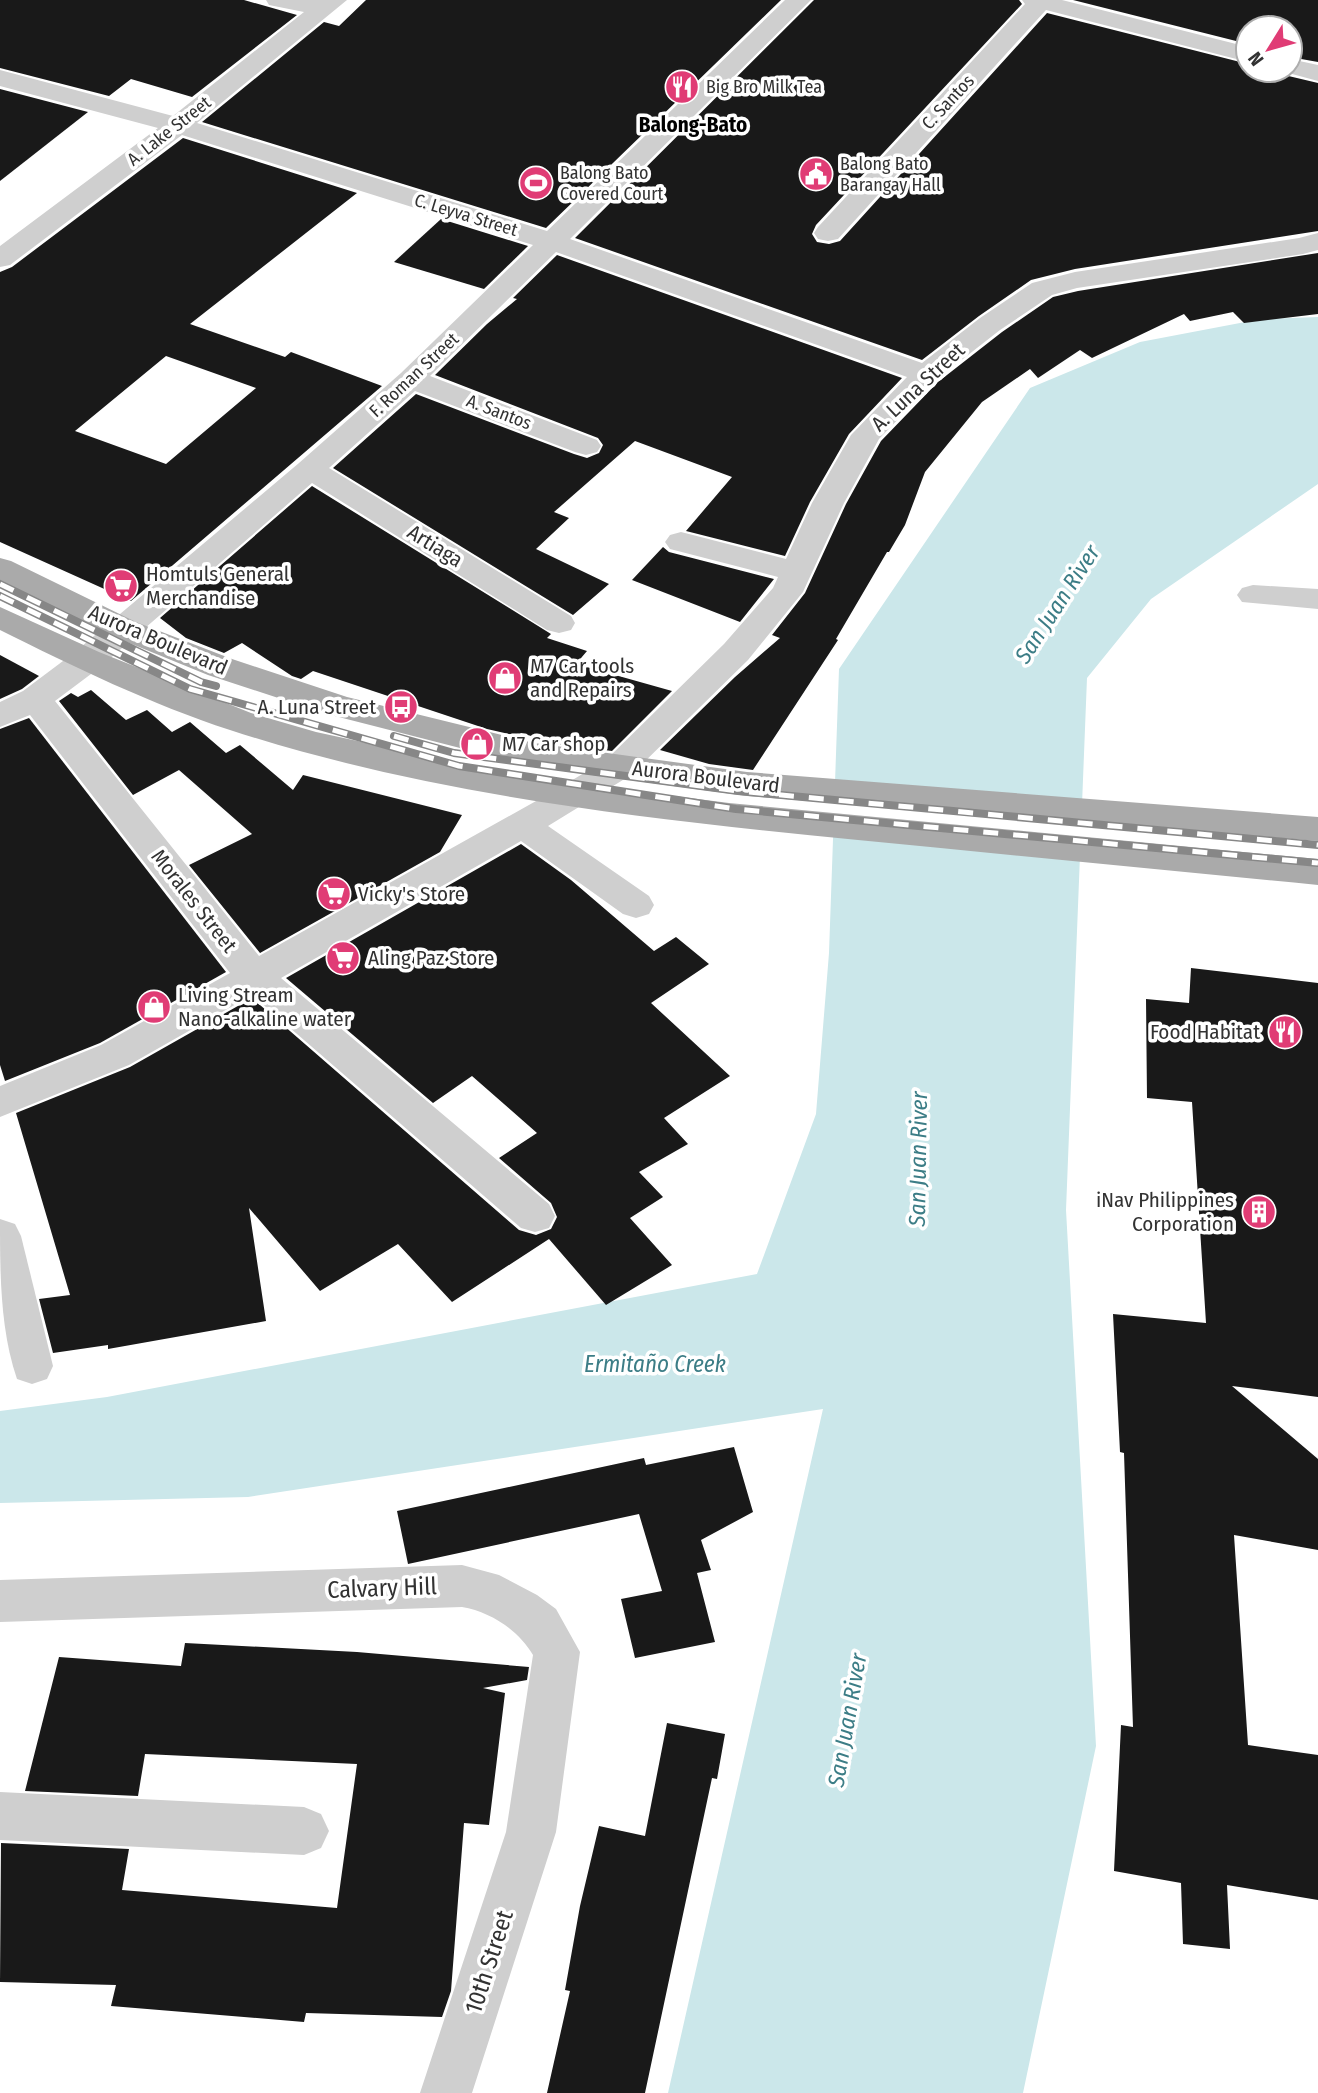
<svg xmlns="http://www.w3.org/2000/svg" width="1318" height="2093" viewBox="0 0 1318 2093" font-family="'Fira Sans Condensed',sans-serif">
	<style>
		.water { fill: #cbe7ea }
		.pier { fill: #fff }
		.building { fill: #191919; fill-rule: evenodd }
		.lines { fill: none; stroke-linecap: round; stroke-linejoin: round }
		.minor { fill: #cfcfcf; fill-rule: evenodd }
		.major { fill: #aaa; fill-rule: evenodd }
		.rail-casing { stroke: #878787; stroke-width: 8 }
		.rail { stroke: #fff; stroke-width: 5; stroke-dasharray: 15; stroke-linecap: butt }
		.labels { text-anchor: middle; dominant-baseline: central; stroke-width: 7; stroke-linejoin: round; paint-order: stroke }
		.far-poi-label { font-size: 18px; fill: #323232; stroke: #fff; text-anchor: start }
		.far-street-label { font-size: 18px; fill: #323232; stroke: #fff }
		.far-quarter-label { font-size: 21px; font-weight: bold; fill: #000; stroke: #fff }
		.street-label { font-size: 21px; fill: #323232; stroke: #fff }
		.poi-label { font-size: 21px; fill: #323232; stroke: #fff; text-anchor: start }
		.water-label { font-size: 23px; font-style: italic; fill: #3c7d86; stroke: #fff }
		.near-street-label { font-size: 24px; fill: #323232; stroke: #fff }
	</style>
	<rect width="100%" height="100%" fill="#fff"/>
	<polygon class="water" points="1318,317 1318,484 1151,599 1087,678 1066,1210 1096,1746 1023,2093 668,2093 823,1409 248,1497 0,1503 0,1411 107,1397 757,1274 816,1114 829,953 839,669 1030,388 1140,342 1261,319"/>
	<polygon class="pier" points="831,795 1085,819 1084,847 830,823"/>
	<g class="building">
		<polygon points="0,0 244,0 297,15 192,97 131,79 109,96 0,68"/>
		<polygon points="366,0 781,0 546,228 202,122 324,22 339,26"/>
		<polygon points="814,0 1019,0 1022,4 816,225 812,234 817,242 829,244 840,241 1047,13 1248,64 1248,70 1279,70 1280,74 1318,83 1318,231 1075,269 1031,280 979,316 922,360 575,238"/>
		<polygon points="1073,0 1318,0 1318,62 1290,57 1290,28 1248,28 1248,44"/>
		<polygon points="0,89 88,112 0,181"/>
		<path d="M 183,138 L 357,193 L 190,324 L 285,357 L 291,352 L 382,386 L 131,601 L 0,542 L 0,272 L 12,267 ZM 166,356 L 256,388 L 166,464 L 75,431 Z"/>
		<polygon points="441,219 528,246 484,289 394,262"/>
		<polygon points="1318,253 1318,314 1244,323 1233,312 1190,321 1184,314 1092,358 1080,350 1038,378 1030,369 982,402 925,472 905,525 889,552 887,552 836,639 838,640 753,770 709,764 660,750 735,677 780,638 772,635 805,593 846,504 881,441 938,382 1002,332 1053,297 1078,291"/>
		<polygon points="557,255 902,378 849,434 810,502 785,556 686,531 732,477 635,441 554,512 569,518 536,549 609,584 573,615 333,468 416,394 574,454 587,458 599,453 603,445 598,438 435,375 487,324 517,299 513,298"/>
		<polygon points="312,486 551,634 547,638 587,651 576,664 672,691 612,751 558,744 521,733 518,736 487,729 313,671 301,679 292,676 242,643 224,653 186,638 160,618"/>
		<polygon points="663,547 669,552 774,579 740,622 632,580"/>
		<polygon points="0,655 39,676 22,689 0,699"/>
		<polygon points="91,690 126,720 147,710 172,732 190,722 226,753 240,745 293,790 303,775 462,815 440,852 260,953 189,865 252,834 179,770 133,795 59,701 71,693 78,697"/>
		<polygon points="29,718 226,972 100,1043 5,1081 0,1065 0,729"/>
		<polygon points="521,844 571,880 654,951 676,937 709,964 651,1003 730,1076 664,1118 688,1144 639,1172 663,1197 630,1218 672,1265 606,1305 549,1239 452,1302 398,1244 320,1291 249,1208 266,1321 108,1349 108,1345 53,1353 39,1299 70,1295 16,1113 130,1067 252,998 519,1230 536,1235 551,1229 557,1217 551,1203 499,1158 537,1133 472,1076 433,1103 286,978"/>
		<polygon points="1191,968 1318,983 1318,1397 1232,1386 1318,1459 1318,1550 1234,1535 1248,1745 1318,1755 1318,1900 1227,1885 1230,1949 1183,1944 1181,1883 1114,1871 1121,1725 1133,1727 1124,1453 1120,1452 1113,1314 1206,1323 1192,1102 1147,1098 1146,999 1189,1003"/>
		<polygon points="734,1447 753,1512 701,1540 711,1570 697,1573 715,1642 635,1658 621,1599 662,1591 639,1514 408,1564 397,1511 644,1458 646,1465"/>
		<polygon points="185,1643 357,1652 529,1667 527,1680 483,1688 505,1693 489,1825 464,1823 451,1991 442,2017 306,2013 304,2022 111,2006 116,1985 0,1982 1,1843 129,1849 122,1890 337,1908 357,1764 145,1754 138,1796 25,1791 59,1657 181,1666"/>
		<polygon points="667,1723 725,1734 717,1779 712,1778 645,2093 547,2093 570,1991 565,1990 580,1906 599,1826 645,1836"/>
	</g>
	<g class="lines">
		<g class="minor">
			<path d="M 266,0 L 347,0 L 197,123 L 547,231 L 785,0 L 811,0 L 570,239 L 922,363 L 980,318 L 1032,283 L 1075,272 L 1299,238 L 1318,233 L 1318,250 L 1303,254 L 1077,288 L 1052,295 L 1000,330 L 936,380 L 879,439 L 844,503 L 803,592 L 748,660 L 631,775 L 548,826 L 649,896 L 654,905 L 649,914 L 636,918 L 623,914 L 521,841 L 281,978 L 549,1204 L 555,1216 L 549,1228 L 535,1232 L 521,1228 L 252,995 L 129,1065 L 0,1117 L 0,1086 L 101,1045 L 230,973 L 30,715 L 0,727 L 0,702 L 23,691 L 75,652 L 299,463 L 401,373 L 533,245 L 182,135 L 10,265 L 0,267 L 0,246 L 158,128 L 0,86 L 0,70 L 173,116 L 304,12 L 269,5 ZM 556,252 L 907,377 L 851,435 L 812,503 L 786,559 L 681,532 L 670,535 L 665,542 L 670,549 L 778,577 L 773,588 L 724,644 L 607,759 L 561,787 L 259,956 L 55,701 L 99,668 L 312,483 L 547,630 L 559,633 L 571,630 L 575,623 L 571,616 L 329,468 L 415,391 L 575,452 L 586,455 L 597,452 L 601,446 L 597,440 L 430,376 Z"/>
			<polygon points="1022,0 1062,0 1248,47 1248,62 1046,10 838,239 828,241 818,239 814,233 818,227 1025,4"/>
			<polygon points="1290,59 1318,65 1318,81 1281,71 1290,70"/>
			<polygon points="1253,585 1318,589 1318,609 1242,602 1237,595 1242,588"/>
			<path d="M 0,1219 L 15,1224 L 21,1236 L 53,1366 L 47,1379 L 32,1384 L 17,1379 C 0,1330 0,1272 0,1219 Z"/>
			<path d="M 462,1565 L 499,1575 L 537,1595 L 556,1609 L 580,1652 L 556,1832 L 472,2093 L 420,2093 L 506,1832 L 533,1655 C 518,1630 491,1612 462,1607 L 0,1622 L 0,1580 Z"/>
			<polygon points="0,1792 304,1807 321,1814 329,1831 321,1848 304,1855 0,1840"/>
		</g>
		<g class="major">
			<polygon points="0,558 11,561 136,622 232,659 347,697 534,743 747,772 1318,817 1318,841 747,796 534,767 327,714 208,675 112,636 0,581"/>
			<path d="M 0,607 L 99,652 L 251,713 L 316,732 L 519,776 L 729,803 L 1318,859 L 1318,885 C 1165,870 1011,855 858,840 C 647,819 433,796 230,730 C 153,705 72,666 0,630 Z"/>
		</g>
		<g class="rail-casing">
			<g id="rail">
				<polyline points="0,584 201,682 216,686"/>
				<polyline points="0,596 190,689 459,766 736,809 1318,863"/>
				<polyline points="394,736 454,753 738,791 1318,845"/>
			</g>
		</g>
		<use href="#rail" class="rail"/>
	</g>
	<defs>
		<g id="restaurant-disc" transform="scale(1.75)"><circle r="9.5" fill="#e03c75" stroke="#fff"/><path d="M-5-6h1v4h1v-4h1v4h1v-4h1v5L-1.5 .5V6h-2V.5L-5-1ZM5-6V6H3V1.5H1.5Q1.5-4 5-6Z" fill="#fff"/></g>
		<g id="civic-disc" transform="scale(1.75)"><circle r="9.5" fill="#e03c75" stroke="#fff"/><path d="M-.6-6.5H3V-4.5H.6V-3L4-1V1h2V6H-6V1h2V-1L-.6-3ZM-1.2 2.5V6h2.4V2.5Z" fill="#fff"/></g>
		<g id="stadium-disc" transform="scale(1.75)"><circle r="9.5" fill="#e03c75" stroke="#fff"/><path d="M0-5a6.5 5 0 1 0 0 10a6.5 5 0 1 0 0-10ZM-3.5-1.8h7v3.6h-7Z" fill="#fff"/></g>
		<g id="supermarket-disc" transform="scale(1.75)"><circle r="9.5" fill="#e03c75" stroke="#fff"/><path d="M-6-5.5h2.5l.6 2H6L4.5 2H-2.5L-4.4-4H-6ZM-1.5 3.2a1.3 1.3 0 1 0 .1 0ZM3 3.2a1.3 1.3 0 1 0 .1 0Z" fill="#fff"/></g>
		<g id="shop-disc" transform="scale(1.75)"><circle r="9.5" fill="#e03c75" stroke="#fff"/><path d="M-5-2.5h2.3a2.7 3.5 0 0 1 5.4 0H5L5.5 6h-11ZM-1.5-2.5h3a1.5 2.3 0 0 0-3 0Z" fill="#fff"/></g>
		<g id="bus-disc" transform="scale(1.75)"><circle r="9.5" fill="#e03c75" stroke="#fff"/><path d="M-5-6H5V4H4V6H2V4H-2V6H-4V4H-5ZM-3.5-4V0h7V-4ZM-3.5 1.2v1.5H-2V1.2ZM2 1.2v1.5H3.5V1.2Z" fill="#fff"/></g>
		<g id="building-disc" transform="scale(1.75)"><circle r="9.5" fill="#e03c75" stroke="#fff"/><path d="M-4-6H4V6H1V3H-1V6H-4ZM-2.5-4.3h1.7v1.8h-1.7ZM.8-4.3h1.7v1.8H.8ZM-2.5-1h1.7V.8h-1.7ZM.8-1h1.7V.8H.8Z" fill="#fff"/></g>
	</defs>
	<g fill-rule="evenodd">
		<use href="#restaurant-disc" x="682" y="87"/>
		<use href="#civic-disc" x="816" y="174"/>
		<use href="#stadium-disc" x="536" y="183"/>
		<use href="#supermarket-disc" x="121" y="586"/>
		<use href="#shop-disc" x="505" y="678"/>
		<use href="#bus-disc" x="401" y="707"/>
		<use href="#shop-disc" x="477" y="744"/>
		<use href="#supermarket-disc" x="334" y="894"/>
		<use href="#supermarket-disc" x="343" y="958"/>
		<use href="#shop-disc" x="154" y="1007"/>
		<use href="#restaurant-disc" x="1285" y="1032"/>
		<use href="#building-disc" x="1259" y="1212"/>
	</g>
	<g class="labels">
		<g class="far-poi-label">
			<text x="706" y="87">Big Bro Milk Tea</text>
			<text x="840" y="164">Balong Bato<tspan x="840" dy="21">Barangay Hall</tspan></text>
			<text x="560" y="173">Balong Bato<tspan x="560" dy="21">Covered Court</tspan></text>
		</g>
		<g class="far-street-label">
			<text transform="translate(948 102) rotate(-47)">C. Santos</text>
			<text transform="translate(169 131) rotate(-38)">A. Lake Street</text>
			<text transform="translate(466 215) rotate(17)">C. Leyva Street</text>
			<text transform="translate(414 375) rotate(-43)">F. Roman Street</text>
			<text transform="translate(499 412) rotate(21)">A. Santos</text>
		</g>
		<g class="far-quarter-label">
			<text x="693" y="125">Balong-Bato</text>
		</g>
		<g class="street-label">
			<text transform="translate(918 387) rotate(-43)">A. Luna Street</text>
			<text transform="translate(435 546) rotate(32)">Artiaga</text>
			<text transform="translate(158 640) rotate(23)">Aurora Boulevard</text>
			<text transform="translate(706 777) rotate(7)">Aurora Boulevard</text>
			<text transform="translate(194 901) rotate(52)">Morales Street</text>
		</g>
		<g class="poi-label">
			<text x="146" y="574">Homtuls General<tspan x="146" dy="24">Merchandise</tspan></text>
			<text x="530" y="666">M7 Car tools<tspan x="530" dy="24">and Repairs</tspan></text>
			<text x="376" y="707" text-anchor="end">A. Luna Street</text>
			<text x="502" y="744">M7 Car shop</text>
			<text x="358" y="894">Vicky's Store</text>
			<text x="368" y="958">Aling Paz Store</text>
			<text x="178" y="995">Living Stream<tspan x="178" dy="24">Nano-alkaline water</tspan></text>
			<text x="1260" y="1032" text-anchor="end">Food Habitat</text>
			<text x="1234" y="1200" text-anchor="end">iNav Philippines<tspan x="1234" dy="24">Corporation</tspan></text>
		</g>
		<g class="water-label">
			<text transform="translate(1057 604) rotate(-57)">San Juan River</text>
			<text transform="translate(918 1159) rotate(-89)">San Juan River</text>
			<text x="655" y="1364">Ermitaño Creek</text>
			<text transform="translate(847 1720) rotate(-80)">San Juan River</text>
		</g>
		<g class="near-street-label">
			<text transform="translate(382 1588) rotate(-2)">Calvary Hill</text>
			<text transform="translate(489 1962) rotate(-72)">10th Street</text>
		</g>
	</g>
	<g transform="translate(1269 49) rotate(233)"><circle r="33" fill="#ffffff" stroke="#adadad" stroke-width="2"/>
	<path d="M0-5L12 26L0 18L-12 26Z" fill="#e03c75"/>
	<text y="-10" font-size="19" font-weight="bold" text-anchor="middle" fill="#323232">N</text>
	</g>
</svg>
